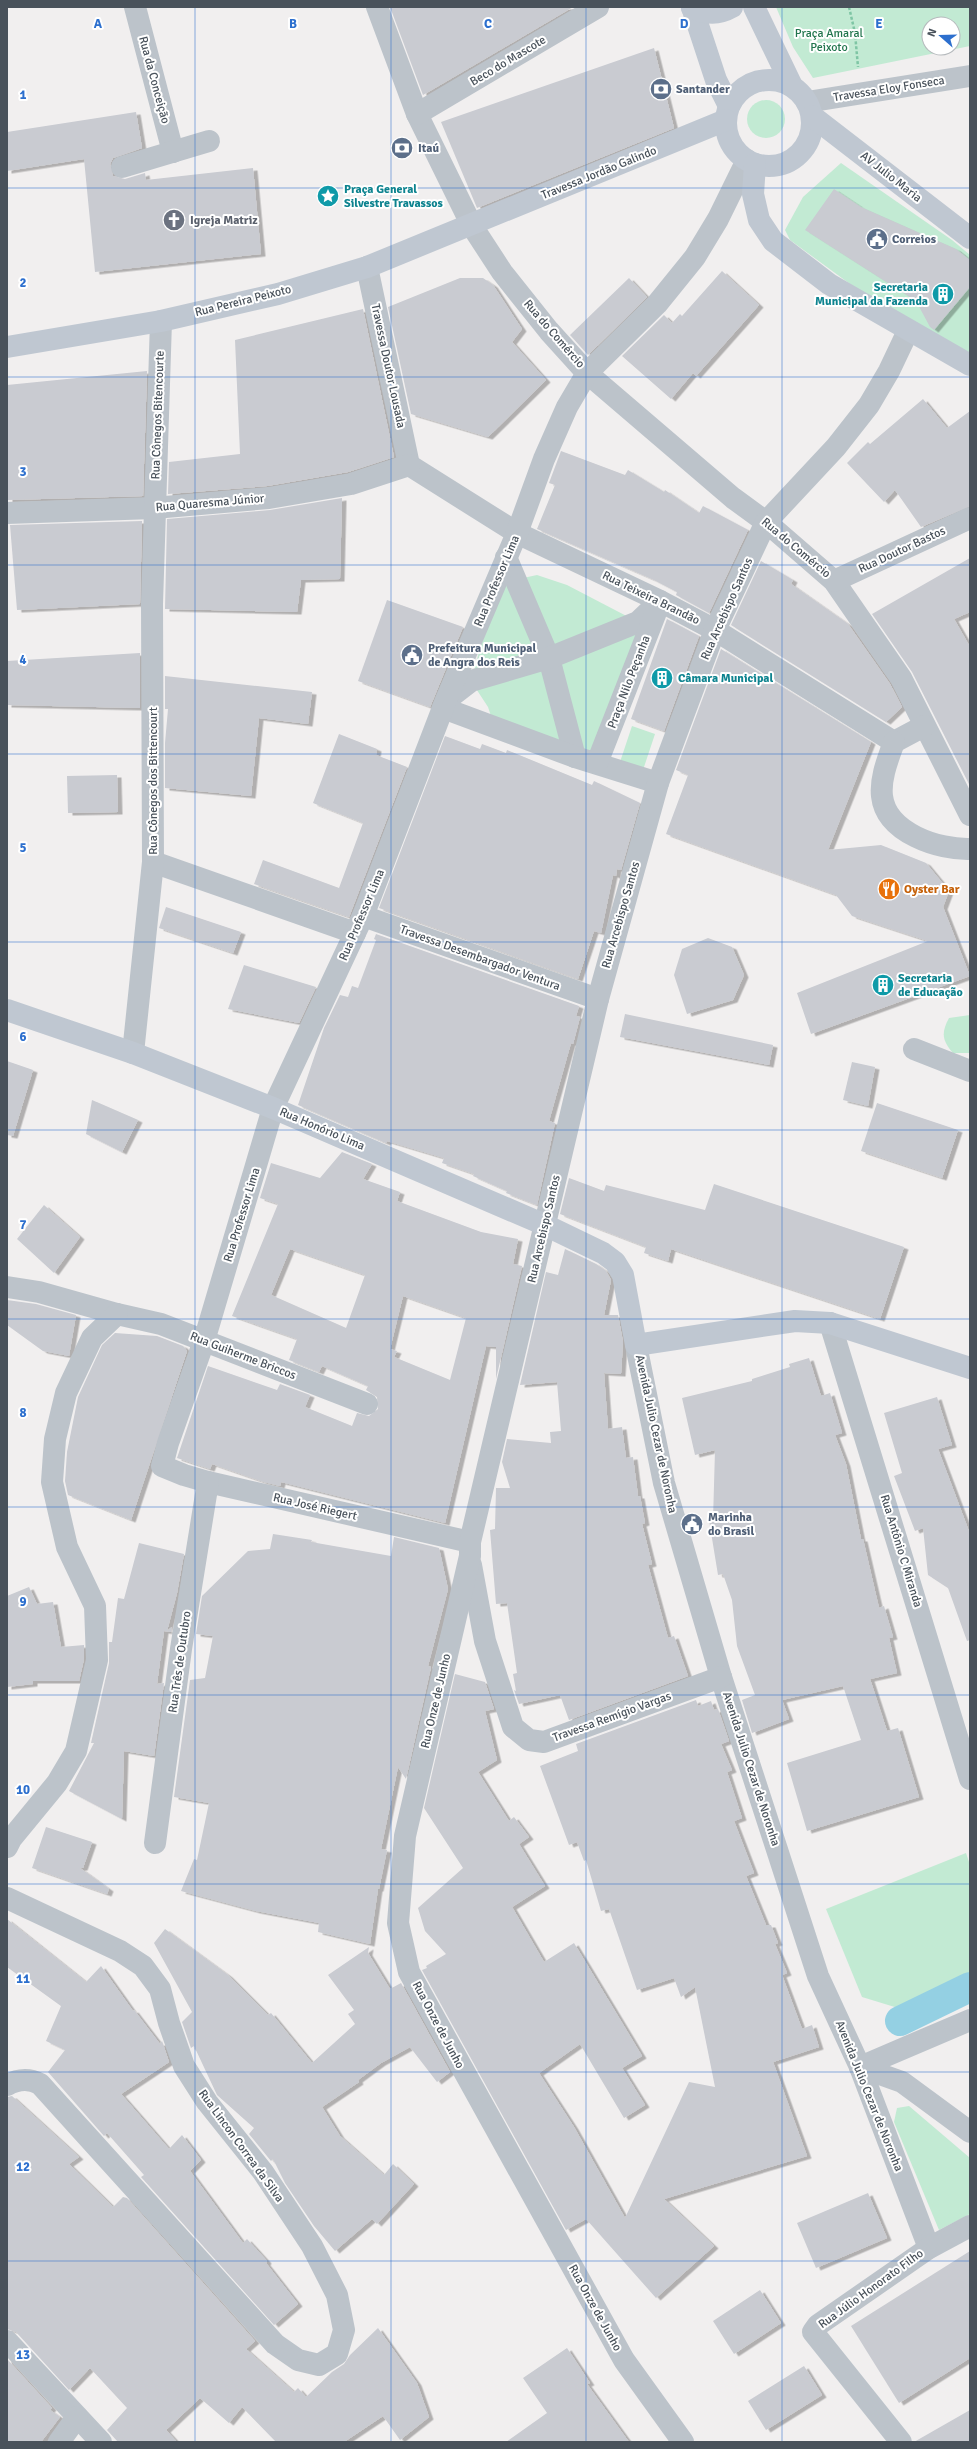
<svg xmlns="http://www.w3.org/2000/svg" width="977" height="2449" viewBox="0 0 977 2449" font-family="Signika,sans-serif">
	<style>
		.green { fill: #c2ead3; fill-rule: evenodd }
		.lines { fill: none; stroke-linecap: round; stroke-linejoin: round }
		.canal { stroke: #94d0e3; stroke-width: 30 }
		.building { fill: #c9cbd1; fill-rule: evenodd; filter: url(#shadow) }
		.path { stroke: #7ec5a4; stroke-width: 2.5; stroke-dasharray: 3 2; stroke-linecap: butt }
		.street { stroke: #bcc3ca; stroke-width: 22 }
		.secondary { stroke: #bfc7d1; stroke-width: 22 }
		.grid { fill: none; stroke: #2c6fce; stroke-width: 1; stroke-opacity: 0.55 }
		.labels { text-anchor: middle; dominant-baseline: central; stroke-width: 4; stroke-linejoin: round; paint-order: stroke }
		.park-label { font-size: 12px; fill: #21754d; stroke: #fff }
		.street-label { font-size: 12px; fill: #49525b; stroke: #fff }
		.service-label { font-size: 12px; font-weight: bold; fill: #4e5e75; stroke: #fff; text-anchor: start }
		.culture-label { font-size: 12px; font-weight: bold; fill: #0d838f; stroke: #fff; text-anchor: start }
		.worship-label { font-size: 12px; font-weight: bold; fill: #5b616d; stroke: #fff; text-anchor: start }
		.food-label { font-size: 12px; font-weight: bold; fill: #c56008; stroke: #fff; text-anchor: start }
		.grid-label { font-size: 13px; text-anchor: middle; font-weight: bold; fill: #2c6fce; stroke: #fff; stroke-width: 4; stroke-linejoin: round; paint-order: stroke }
	</style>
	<defs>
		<filter id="shadow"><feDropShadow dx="4.5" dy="2.5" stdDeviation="0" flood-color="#0004"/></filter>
	</defs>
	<rect width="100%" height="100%" fill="#f1efef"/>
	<g class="green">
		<path d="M 776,7 L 970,7 L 970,46 L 813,78 L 793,47 ZM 929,24 L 953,24 L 953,48 L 929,48 Z"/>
		<circle cx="766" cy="119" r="19"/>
		<polygon points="841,163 952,240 970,255 970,360 917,333 790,240 785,230 803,197"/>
		<polygon points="537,575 567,585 638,622 635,647 591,756 492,719 488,707 471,681 481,645 504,582"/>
		<polygon points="632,726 655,734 643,770 620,762"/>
		<path d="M 970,1015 L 970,1053 L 953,1053 C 942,1040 941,1033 949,1018 Z"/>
		<polygon points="966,1853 970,1865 970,1977 898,2008 862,1997 826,1909"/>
		<polygon points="909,2106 970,2158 970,2214 939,2230 894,2122 897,2108"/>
	</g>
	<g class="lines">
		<polyline class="canal" points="900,2021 970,1987"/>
	</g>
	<g class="building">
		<polygon points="390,7 573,7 423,95"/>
		<polygon points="654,48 674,128 477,208 441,122"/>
		<polygon points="136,112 142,148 113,158 110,164 113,176 125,179 145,173 146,180 253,168 261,254 95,272 84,159 7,171 7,132"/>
		<polygon points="834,189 861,207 956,249 970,260 970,287 934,330 930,327 916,301 805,230"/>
		<polygon points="722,271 759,305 696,376 693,373 671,399 622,356 664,315 672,323 680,314 682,316"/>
		<polygon points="460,278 483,278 493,285 522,329 512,342 546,380 488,437 411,414 388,307"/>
		<polygon points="629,278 647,297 588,355 570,335"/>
		<polygon points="363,309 394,457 348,472 267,486 168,494 169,462 240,454 235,340"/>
		<polygon points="147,371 143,496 8,500 7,385"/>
		<polygon points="923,399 947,428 970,411 970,506 921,527 895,490 884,502 847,463 868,442 870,444"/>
		<polygon points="561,451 625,475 628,470 664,492 665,490 699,513 703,506 748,530 709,613 676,595 677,592 652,579 537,529 555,485 549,483"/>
		<polygon points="342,498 340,579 301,580 297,612 165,609 167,519 270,510"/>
		<polygon points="142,521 140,604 17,610 10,525"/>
		<polygon points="970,558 970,612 954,619 970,647 970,786 912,672 872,614"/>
		<polygon points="761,561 793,580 791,584 848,624 890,684 902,707 886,722 731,625"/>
		<polygon points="387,600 463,627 430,707 358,681"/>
		<polygon points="667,619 699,636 664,731 631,719"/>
		<polygon points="721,649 871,742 828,850 881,845 926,863 949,891 943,907 970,976 811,1034 797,993 928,941 852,916 836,895 666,834 688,775 676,770"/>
		<polygon points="140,653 140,708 7,705 7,661"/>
		<polygon points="165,676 312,692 308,724 259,718 251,796 165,788 165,743 168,709 165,709"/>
		<polygon points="339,734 377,749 376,755 407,767 349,917 254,884 263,860 339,888 363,823 313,803"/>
		<polygon points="445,736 480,749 482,744 506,753 507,750 592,785 594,781 640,803 621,870 617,869 616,876 613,875 601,933 594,931 578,979 379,908"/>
		<polygon points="117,775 118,812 68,813 67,776"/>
		<polygon points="166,907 241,932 233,953 159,928"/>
		<polygon points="376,934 579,1006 576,1016 580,1017 573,1044 571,1043 549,1121 555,1123 537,1205 506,1193 507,1191 473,1176 474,1174 442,1163 444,1158 387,1141 386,1143 298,1105 324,1028 340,995 348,997 352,986 358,988 376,940 374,939"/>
		<polygon points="708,938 732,947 744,975 733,1000 687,1014 674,975 682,949"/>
		<polygon points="244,965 316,987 299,1023 228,1009"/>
		<polygon points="625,1014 773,1045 769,1065 620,1037"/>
		<polygon points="7,1061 33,1070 13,1136 7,1135"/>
		<polygon points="852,1062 875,1067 868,1106 843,1100"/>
		<polygon points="92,1100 138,1120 122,1152 86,1134"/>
		<polygon points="877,1103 958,1130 942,1178 861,1151"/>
		<path d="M 342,1152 L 372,1164 L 363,1179 L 400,1192 L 397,1201 L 481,1232 L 518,1239 L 513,1264 L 522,1266 L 496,1379 L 496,1347 L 486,1346 L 445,1523 L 281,1482 L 280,1486 L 264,1482 L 212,1464 L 210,1469 L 177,1458 L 208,1366 L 277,1390 L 280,1384 L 310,1395 L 305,1407 L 352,1426 L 357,1413 L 369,1416 L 378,1409 L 377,1397 L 366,1390 L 368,1386 L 322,1366 L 319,1372 L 289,1360 L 297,1339 L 232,1316 L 278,1204 L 260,1198 L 271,1163 L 320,1178 ZM 290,1249 L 365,1275 L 346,1328 L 271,1295 ZM 403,1296 L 466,1318 L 450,1380 L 394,1357 L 397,1351 L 390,1349 Z"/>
		<polygon points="569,1178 604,1191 606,1185 705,1210 714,1184 904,1247 880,1319 671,1249 668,1261 644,1253 646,1247 560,1214"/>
		<polygon points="44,1205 80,1237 54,1273 17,1239"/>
		<polygon points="565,1249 596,1264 606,1271 611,1280 604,1315 618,1315 623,1342 621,1374 604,1373 608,1429 622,1427 626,1458 633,1457 638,1496 640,1496 645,1523 642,1524 652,1564 648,1565 668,1638 674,1636 688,1676 569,1720 560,1695 519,1704 514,1690 516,1691 513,1674 517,1673 507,1603 496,1604 490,1530 495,1529 496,1488 510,1488 502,1462 507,1439 551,1443 550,1432 561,1431 557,1382 520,1385 546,1272 558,1275"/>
		<polygon points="7,1300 36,1304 76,1315 69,1356 43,1351 7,1325"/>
		<polygon points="115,1333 157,1336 183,1346 187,1351 131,1520 68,1495 65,1481 67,1452 78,1397 102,1345"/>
		<polygon points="809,1358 821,1396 830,1393 842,1433 835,1435 846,1464 861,1539 863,1539 879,1608 884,1606 893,1637 889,1638 897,1673 870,1679 887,1731 898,1728 919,1797 807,1831 787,1763 861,1740 843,1686 782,1700 789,1719 752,1733 742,1700 755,1695 737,1646 732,1600 723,1574 718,1575 709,1520 713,1520 715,1450 695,1455 682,1398 752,1381 752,1379 790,1367 789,1364"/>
		<polygon points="937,1397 952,1445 938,1449 970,1534 970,1640 967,1641 948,1588 928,1575 923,1528 915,1531 894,1476 902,1473 884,1413"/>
		<polygon points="273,1534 312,1540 311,1542 391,1556 394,1537 439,1548 448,1589 428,1666 431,1667 406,1779 398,1767 381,1849 387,1850 379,1889 378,1889 370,1944 318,1932 319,1923 256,1911 181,1891 194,1859 197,1860 209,1803 174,1797 190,1680 205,1678 213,1636 196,1634 202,1596 248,1551 270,1549"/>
		<polygon points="139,1543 184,1554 177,1593 167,1631 172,1627 171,1632 164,1631 157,1684 164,1683 154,1756 124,1751 122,1819 69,1791 94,1743 91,1743 109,1663 109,1642 112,1642 118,1598 124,1599"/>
		<polygon points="29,1587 37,1604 53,1602 61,1647 84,1645 84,1659 79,1681 33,1681 33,1684 7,1687 7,1596"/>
		<polygon points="455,1674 485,1682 494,1709 485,1711 497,1760 478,1772 509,1821 514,1817 529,1837 519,1844 545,1886 512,1907 544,1962 574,1943 642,2056 622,2068 645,2105 624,2118 580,2044 539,2073 574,2127 625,2218 689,2082 715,2087 695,1987 681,1997 674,1978 637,1990 609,1909 601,1911 586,1860 584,1861 577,1842 569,1845 540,1766 578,1751 576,1744 696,1700 698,1706 711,1701 714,1710 718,1709 729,1741 721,1744 732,1770 727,1772 742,1818 734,1821 754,1873 746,1876 766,1925 771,1925 778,1943 775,1944 787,1973 782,1975 802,2029 812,2025 819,2047 773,2062 807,2156 664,2199 714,2246 656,2298 586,2219 566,2230 422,1970 427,1968 426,1966 446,1954 425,1931 418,1908 463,1868 424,1808"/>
		<polygon points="46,1827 92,1842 83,1868 80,1868 109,1889 107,1894 32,1868"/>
		<polygon points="7,1919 86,1982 101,1966 133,2011 134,2010 160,2044 162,2041 169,2062 121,2094 169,2149 182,2135 201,2160 190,2171 243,2243 247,2239 267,2261 266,2263 298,2304 274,2325 141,2177 144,2175 107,2133 104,2136 48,2072 65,2050 46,2041 61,2006 7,1967"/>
		<polygon points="165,1929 228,1975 268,2015 271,2013 312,2063 355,2024 348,2014 354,2010 328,1975 369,1947 368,1953 390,1989 401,1983 450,2072 437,2082 410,2047 381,2063 358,2080 359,2082 322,2107 340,2136 384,2175 393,2164 414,2184 377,2224 372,2219 335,2251 314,2226 285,2183 273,2159 271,2161 249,2134 254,2128 217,2095 194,2046 191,2048 182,2022 192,2012 154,1943"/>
		<polygon points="12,2096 79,2157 69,2164 113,2207 123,2197 127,2198 255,2341 246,2349 294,2392 298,2388 306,2397 332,2372 344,2364 350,2355 378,2328 417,2383 429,2417 400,2440 383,2416 344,2442 276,2442 242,2407 229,2423 200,2398 166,2430 177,2442 118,2442 107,2430 127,2408 90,2368 69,2390 16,2332 7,2329 7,2097"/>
		<polygon points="868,2193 887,2238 816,2268 797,2223"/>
		<polygon points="970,2251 970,2358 899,2403 851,2326"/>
		<polygon points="760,2290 781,2323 734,2354 713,2321"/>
		<polygon points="567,2348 590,2383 587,2384 629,2442 506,2442 547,2413 523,2378"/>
		<polygon points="7,2359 52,2408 50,2410 60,2417 41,2442 7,2442"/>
		<polygon points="804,2366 822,2395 766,2430 748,2401"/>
		<polygon points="970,2410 970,2442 914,2442"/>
	</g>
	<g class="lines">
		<polyline class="path" points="849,7 855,33 858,67"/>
		<g class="street">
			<polyline points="135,7 173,152"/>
			<polyline points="377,7 417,114 472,226 502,272 549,331 587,373 733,498 766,522 834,581 901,678 970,815"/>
			<polyline points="807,102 970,76"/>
			<polyline points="417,114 598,7"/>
			<polyline points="122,167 209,141"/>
			<polyline points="367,267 409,465"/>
			<polyline points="409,465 517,533 660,601 715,630 894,742 924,726"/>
			<polyline points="7,513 154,508 269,498 351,484 409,465"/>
			<polyline points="506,557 549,658 575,757"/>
			<polyline points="834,581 970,518"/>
			<polyline points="449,698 471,681 549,658 638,622 660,601"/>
			<polyline points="443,708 575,757 658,783"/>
			<path d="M 894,742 C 888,759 880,778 882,796 C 886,833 939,850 970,849"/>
			<polyline points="597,763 658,607"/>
			<polyline points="153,862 355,933"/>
			<polyline points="363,916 598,999"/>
			<polyline points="914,1049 970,1071"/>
			<polyline points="133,1053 153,862 152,604 161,321"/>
			<polyline points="7,1287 39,1292 117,1314 161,1324 367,1404"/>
			<polyline points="830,1323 970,1779"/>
			<polyline points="636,1345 664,1483 721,1677 818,1976 860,2067 929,2248"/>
			<polyline points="470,1542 208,1482 184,1475 162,1466 168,1443 204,1341 273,1108 363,916 446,700 517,533 544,459 567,407 587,373 657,304 695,257 718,219 747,160"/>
			<polyline points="471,1565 485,1641 513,1727 529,1740 544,1742 721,1677"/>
			<polyline points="155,1843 181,1649 208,1482"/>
			<polyline points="7,1847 11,1839 57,1783 76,1751 97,1660 95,1606 67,1547 52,1482 55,1439 66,1393 92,1338 117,1314"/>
			<path d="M 7,1898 L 120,1951 L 143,1966 L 160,1989 L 169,2023 L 184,2066 L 207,2102 L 263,2172 L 312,2246 L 337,2295 L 344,2330 L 337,2354 L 319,2365 L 298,2360 L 275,2344 L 40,2084 C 29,2078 18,2079 7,2085"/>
			<polyline points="860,2067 902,2082 970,2132"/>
			<polyline points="860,2067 970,2020"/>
			<polyline points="7,2341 101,2442"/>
			<polyline points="59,2442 77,2417"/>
			<polyline points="683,2442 624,2360 409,1972 398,1923 405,1836 470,1556 470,1542 598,999 658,783 715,630 766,522 836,447 869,405 889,371 908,331"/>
			<polyline points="901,2442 813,2332 818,2325 929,2248 970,2226"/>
		</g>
		<g class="secondary">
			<polyline points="692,7 716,80 729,106"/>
			<polyline points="754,7 792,86"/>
			<path d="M 692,8 C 707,14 718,15 732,7"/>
			<circle cx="769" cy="123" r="43"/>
			<polyline points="812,116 970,238"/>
			<polyline points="755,164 753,194 759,220 773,241 829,284 970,365"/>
			<polyline points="7,347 161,321 278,294 367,267 726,120"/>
			<polyline points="7,1010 133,1053 273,1108 545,1225 603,1253 615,1262 623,1275 636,1345 795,1321 830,1323 970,1368"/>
		</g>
	</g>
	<path class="grid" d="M 195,7 L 195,2442M 391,7 L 391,2442M 586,7 L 586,2442M 782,7 L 782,2442M 7,188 L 970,188M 7,377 L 970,377M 7,565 L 970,565M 7,754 L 970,754M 7,942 L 970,942M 7,1130 L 970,1130M 7,1319 L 970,1319M 7,1507 L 970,1507M 7,1695 L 970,1695M 7,1884 L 970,1884M 7,2072 L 970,2072M 7,2261 L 970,2261"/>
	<defs>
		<g id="bank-disc" transform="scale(1.15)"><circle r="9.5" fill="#5c6f8a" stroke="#fff"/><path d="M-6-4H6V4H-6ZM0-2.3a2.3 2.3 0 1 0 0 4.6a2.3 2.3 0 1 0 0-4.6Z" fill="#fff"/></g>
		<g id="sight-disc" transform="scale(1.15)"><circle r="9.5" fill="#0f9aa8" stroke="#fff"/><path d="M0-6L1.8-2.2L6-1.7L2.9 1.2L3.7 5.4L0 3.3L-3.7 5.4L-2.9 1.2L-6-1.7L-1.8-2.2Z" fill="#fff"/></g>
		<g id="church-disc" transform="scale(1.15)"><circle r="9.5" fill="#6b7280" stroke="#fff"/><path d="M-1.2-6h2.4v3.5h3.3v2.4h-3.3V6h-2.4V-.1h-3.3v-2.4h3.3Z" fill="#fff"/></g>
		<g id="civic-disc" transform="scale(1.15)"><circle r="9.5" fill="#5c6f8a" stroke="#fff"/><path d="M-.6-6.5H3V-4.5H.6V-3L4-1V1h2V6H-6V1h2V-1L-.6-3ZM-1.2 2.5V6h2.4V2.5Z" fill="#fff"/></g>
		<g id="building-disc" transform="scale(1.15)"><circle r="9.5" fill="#0f9aa8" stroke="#fff"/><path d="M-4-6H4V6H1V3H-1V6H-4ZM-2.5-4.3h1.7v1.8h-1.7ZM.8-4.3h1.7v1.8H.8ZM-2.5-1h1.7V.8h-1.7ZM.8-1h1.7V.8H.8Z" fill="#fff"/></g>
		<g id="restaurant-disc" transform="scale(1.15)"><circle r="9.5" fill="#e8710a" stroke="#fff"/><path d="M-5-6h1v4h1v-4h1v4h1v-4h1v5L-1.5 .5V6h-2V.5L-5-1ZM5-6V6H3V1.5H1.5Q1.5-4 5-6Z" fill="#fff"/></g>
	</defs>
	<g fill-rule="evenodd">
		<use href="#bank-disc" x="661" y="89"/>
		<use href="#bank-disc" x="402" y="148"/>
		<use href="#sight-disc" x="328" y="196"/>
		<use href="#church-disc" x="174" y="220"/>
		<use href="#civic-disc" x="877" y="239"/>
		<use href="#building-disc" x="943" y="294"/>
		<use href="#civic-disc" x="412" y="655"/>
		<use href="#building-disc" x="662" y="678"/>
		<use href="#restaurant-disc" x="889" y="889"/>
		<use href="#building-disc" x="883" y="985"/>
		<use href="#civic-disc" x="692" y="1524"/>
	</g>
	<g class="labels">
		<g class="park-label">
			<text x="829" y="33">Praça Amaral<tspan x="829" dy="14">Peixoto</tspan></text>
		</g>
		<g class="street-label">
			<text transform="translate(508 61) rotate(-31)">Beco do Mascote</text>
			<text transform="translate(154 80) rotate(75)">Rua da Conceição</text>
			<text transform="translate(889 89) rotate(-9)">Travessa Eloy Fonseca</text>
			<text transform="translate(599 173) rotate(-22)">Travessa Jordão Galindo</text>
			<text transform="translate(891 177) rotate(38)">AV Julio Maria</text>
			<text transform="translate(243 301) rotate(-14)">Rua Pereira Peixoto</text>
			<text transform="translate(554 334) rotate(49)">Rua do Comércio</text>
			<text transform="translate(388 366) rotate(78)">Travessa Doutor Lousada</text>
			<text transform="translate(158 415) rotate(-88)">Rua Cônegos Bitencourte</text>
			<text transform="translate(210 503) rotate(-5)">Rua Quaresma Júnior</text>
			<text transform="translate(796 548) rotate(40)">Rua do Comércio</text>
			<text transform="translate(902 550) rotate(-25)">Rua Doutor Bastos</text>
			<text transform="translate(497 581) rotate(-67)">Rua Professor Lima</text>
			<text transform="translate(651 598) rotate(26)">Rua Teixeira Brandão</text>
			<text transform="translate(727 609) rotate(-66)">Rua Arcebispo Santos</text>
			<text transform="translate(629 682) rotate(-69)">Praça Nilo Peçanha</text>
			<text transform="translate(153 781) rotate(-90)">Rua Cônegos dos Bittencourt</text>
			<text transform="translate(362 915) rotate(-67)">Rua Professor Lima</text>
			<text transform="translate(621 915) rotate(-74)">Rua Arcebispo Santos</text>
			<text transform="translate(480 958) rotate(20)">Travessa Desembargador Ventura</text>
			<text transform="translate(322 1129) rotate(23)">Rua Honório Lima</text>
			<text transform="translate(242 1215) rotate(-73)">Rua Professor Lima</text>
			<text transform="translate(544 1229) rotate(-77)">Rua Arcebispo Santos</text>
			<text transform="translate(243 1356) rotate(21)">Rua Guiherme Briccos</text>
			<text transform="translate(656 1434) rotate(78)">Avenida Julio Cezar de Noronha</text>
			<text transform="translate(315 1507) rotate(13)">Rua José Riegert</text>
			<text transform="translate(901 1551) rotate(73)">Rua Antônio C Miranda</text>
			<text transform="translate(180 1662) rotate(-82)">Rua Três de Outubro</text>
			<text transform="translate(436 1701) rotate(-77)">Rua Onze de Junho</text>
			<text transform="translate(612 1717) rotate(-20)">Travessa Remígio Vargas</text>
			<text transform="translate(751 1769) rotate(72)">Avenida Julio Cezar de Noronha</text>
			<text transform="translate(438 2025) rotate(62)">Rua Onze de Junho</text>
			<text transform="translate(869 2096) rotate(68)">Avenida Julio Cezar de Noronha</text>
			<text transform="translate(241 2146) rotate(54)">Rua Lincon Correa da Silva</text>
			<text transform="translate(871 2289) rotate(-36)">Rua Júlio Honorato Filho</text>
			<text transform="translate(595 2308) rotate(61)">Rua Onze de Junho</text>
		</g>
		<g class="service-label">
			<text x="676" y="89">Santander</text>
			<text x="418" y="148">Itaú</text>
			<text x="892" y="239">Correios</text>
			<text x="428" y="648">Prefeitura Municipal<tspan x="428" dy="14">de Angra dos Reis</tspan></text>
			<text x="708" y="1517">Marinha<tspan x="708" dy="14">do Brasil</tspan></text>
		</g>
		<g class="culture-label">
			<text x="344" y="189">Praça General<tspan x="344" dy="14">Silvestre Travassos</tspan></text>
			<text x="928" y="287" text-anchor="end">Secretaria<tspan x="928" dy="14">Municipal da Fazenda</tspan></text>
			<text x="678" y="678">Câmara Municipal</text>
			<text x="898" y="978">Secretaria<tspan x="898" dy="14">de Educação</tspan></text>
		</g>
		<g class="worship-label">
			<text x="190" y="220">Igreja Matriz</text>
		</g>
		<g class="food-label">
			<text x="904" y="889">Oyster Bar</text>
		</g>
	</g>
	<g class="grid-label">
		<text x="98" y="28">A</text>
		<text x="293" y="28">B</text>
		<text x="488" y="28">C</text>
		<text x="684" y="28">D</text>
		<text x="879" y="28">E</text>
		<text x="23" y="99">1</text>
		<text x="23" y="287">2</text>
		<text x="23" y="476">3</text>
		<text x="23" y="664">4</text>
		<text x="23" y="852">5</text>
		<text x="23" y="1041">6</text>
		<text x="23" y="1229">7</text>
		<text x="23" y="1417">8</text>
		<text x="23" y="1606">9</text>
		<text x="23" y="1794">10</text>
		<text x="23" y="1983">11</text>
		<text x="23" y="2171">12</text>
		<text x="23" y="2359">13</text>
	</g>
	<rect width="977" height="2449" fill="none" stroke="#49525b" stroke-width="16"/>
	<g transform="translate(941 36) rotate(290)"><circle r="19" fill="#ffffff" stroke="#b6babd"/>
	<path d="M0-3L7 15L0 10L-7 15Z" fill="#2c6fce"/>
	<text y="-6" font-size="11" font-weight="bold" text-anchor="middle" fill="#49525b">N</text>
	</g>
</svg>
